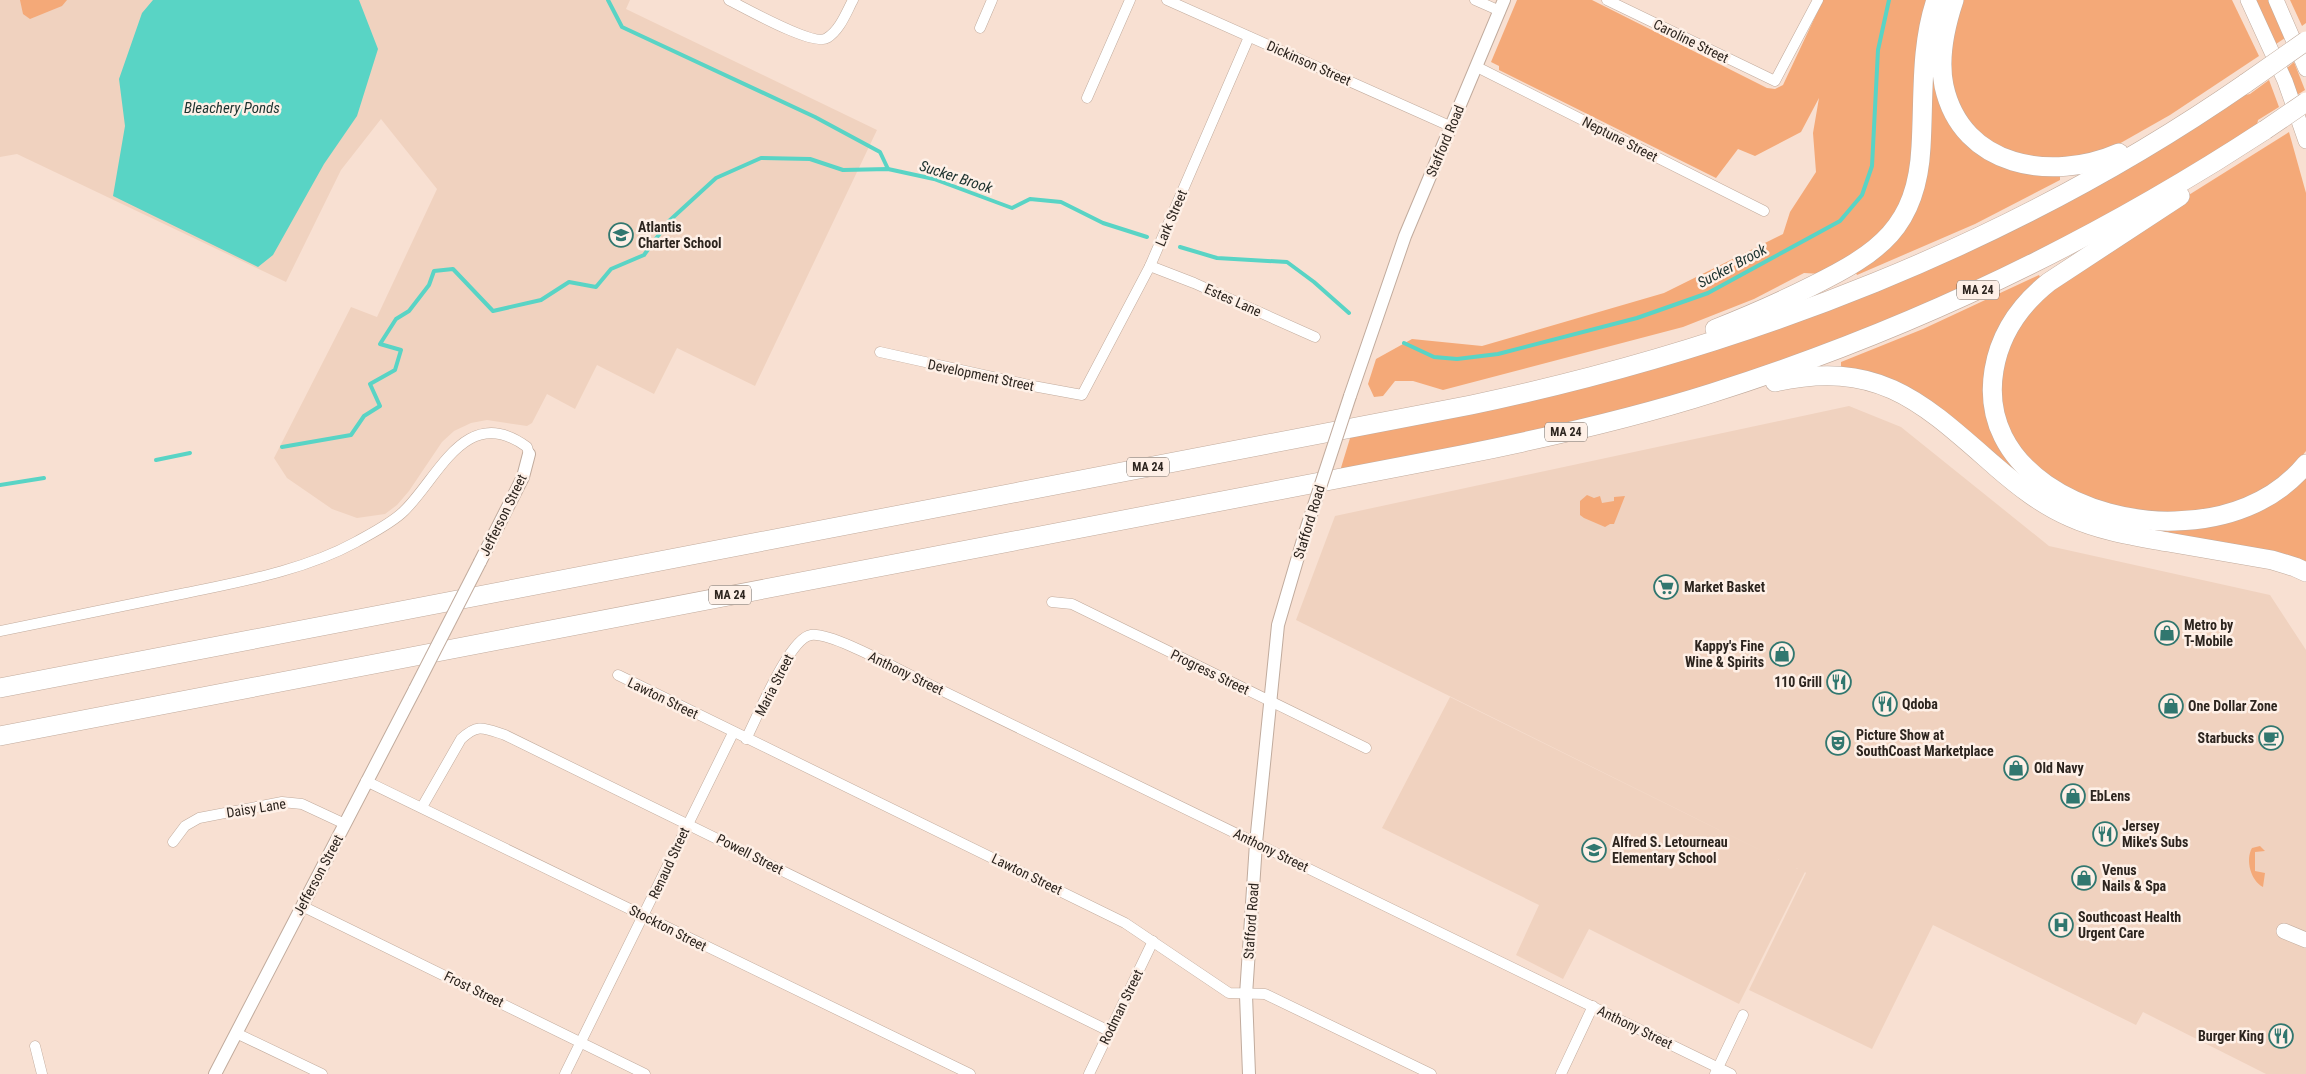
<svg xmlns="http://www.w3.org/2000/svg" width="2306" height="1074" viewBox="0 0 2306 1074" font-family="'Roboto Condensed',sans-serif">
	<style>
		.built { fill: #f0d2bf }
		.green { fill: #f4a978 }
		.water { fill: #59d4c5 }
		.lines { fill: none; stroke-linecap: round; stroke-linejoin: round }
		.stream { stroke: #59d4c5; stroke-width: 4 }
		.minor-casing { stroke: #c1ab9d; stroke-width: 11 }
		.tertiary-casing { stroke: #c1ab9d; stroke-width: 14 }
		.secondary-casing { stroke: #c1ab9d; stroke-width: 16 }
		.motorway-casing { stroke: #c1ab9d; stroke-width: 20 }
		.minor { stroke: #fff; stroke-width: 10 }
		.tertiary { stroke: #fff; stroke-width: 12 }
		.secondary { stroke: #fff; stroke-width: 15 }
		.motorway { stroke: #fff; stroke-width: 19 }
		.tertiary-bridge-casing { stroke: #c1ab9d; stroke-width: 14; stroke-linecap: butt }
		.motorway-bridge-casing { stroke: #c1ab9d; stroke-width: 20; stroke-linecap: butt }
		.tertiary-bridge { stroke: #fff; stroke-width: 12 }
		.motorway-bridge { stroke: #fff; stroke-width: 19 }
		.labels { text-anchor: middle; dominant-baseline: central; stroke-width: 5; stroke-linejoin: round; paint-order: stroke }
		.shield { fill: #fef0e7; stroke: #6c625b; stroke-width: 1 }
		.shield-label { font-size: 12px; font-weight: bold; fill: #2d251f }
		.street-label { font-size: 14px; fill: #2d251f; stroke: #fef0e7 }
		.poi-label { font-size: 14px; font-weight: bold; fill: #2d251f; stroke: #fef0e7; text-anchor: start }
		.water-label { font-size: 15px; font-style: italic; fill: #1b312e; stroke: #fef0e7 }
	</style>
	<rect width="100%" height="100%" fill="#f8e0d2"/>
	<g class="built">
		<polygon points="0,0 630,0 626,9 877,130 755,386 677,348 654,394 597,365 575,409 547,394 532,423 527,426 487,420 471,423 454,431 442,442 409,491 397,505 385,514 357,518 332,509 287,478 274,458 351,307 377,317 437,189 381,119 341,170 286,282 17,154 0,157"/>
		<polygon points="1849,406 1901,427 2049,546 2270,595 2306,650 2306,1074 2266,1074 2143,1012 2136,1025 1933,925 1872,1049 1749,990 1806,873 1805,872 1739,1004 1589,929 1563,979 1516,955 1539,905 1382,828 1450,697 1798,869 1296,620 1335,516"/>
	</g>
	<g class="green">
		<polygon points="20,0 67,0 62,6 30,19 23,14"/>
		<polygon points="1517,0 1592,0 1767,88 1775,89 1783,85 1823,0 1928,0 1912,169 1897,212 1881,233 1862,251 1822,274 1804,273 1754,299 1683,327 1443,390 1413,381 1395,381 1383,396 1374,397 1368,384 1376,359 1412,339 1482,346 1664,293 1783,234 1790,212 1816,172 1813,133 1819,98 1801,132 1755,156 1738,149 1716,178 1499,70 1499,66 1491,62"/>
		<polygon points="1960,0 2232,0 2259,56 2170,115 2110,149 2066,160 2016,157 1973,130 1951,92 1947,63"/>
		<polygon points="2254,0 2268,0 2285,38 2276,44"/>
		<polygon points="2290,0 2306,0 2306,23 2302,26"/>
		<polygon points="2294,62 2305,90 2297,95 2287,68"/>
		<polygon points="1935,72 1959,133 2060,174 2060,180 1975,224 1857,275 1855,271 1900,231 1930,73"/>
		<path d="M 2269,80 L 2279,107 L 2258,120 L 2257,125 C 2211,154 2165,184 2117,210 C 1963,294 1800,362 1631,408 C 1535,434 1437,451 1340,471 L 1351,435 L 1798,321 L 2241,96 L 2250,94 Z"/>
		<polygon points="2289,132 2306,193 2306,451 2298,461 2260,493 2214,510 2165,515 2085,499 2032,467 2002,418 2001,359 2033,302 2168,208"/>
		<polygon points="2039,275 2041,279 1986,375 2019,471 2016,476 1958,425 1841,368 1841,362 1923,329"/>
		<polygon points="2306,472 2306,565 2151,533 2152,527 2179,527"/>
		<polygon points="1587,495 1594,498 1600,496 1602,503 1614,501 1614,497 1625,496 1614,524 1610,524 1605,527 1584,518 1580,515 1580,501"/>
		<path d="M 2260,846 L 2265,851 L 2255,852 L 2255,871 L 2265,873 L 2263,887 C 2251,881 2245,860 2252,848 Z"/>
	</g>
	<polygon class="water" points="153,0 359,0 378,49 357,116 324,164 273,255 258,267 113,196 125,126 119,79 142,13"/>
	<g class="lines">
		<g class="stream">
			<polyline points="608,0 622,27 815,117 880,152 888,169"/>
			<polyline points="1180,247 1217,258 1287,262 1314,282 1349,313"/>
			<polyline points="1404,343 1434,357 1457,359 1498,354 1637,318 1708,293 1840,221 1862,195 1872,166 1878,50 1889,0"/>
			<polyline points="282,447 351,435 364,416 380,406 370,384 395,370 401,350 380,344 396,319 409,311 429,285 434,271 453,269 493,311 541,300 569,282 596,287 611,269 644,255 669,221 716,178 761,158 810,159 843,170 888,169 934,179 1012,208 1030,199 1061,202 1103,223 1147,237"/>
			<polyline points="156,460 190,453"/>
			<polyline points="0,485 44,478"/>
		</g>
		<g class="minor-casing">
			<g id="minor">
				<path d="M 729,0 C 745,8 814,47 827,38 C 840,30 846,13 853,0"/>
				<polyline points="1167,0 1452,127"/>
				<polyline points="1475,0 1500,11"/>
				<polyline points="1607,0 1775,81 1818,0"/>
				<polyline points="980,28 992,0"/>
				<polyline points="1477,67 1764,211"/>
				<polyline points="1087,98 1130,0"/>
				<polyline points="1150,266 1194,283 1315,337"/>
				<polyline points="880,352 1033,386 1082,395 1150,266 1249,37"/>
				<polyline points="1052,602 1072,604 1366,748"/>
				<path d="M 0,631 C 62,618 124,606 186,593 C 243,581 305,570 356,542 C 372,533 392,523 404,511 C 439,477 466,402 527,447 L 529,454"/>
				<polyline points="618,675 1125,923 1229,993 1265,994 1431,1074"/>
				<path d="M 746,739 C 757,718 789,638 811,635 C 831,632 895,668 916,678 L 1731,1074"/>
				<path d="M 366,781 C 567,880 769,977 970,1074"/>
				<path d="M 422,807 L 461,739 C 478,723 484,728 505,735 L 1109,1031"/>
				<polyline points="173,842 185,826 199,818 282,802 302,804 345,824"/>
				<polyline points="302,906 645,1074"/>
				<polyline points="236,1033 322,1074"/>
				<polyline points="35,1046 42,1074"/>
				<polyline points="565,1074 733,733"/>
				<polyline points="1089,1074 1153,941"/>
				<polyline points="1561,1074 1593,1006"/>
				<polyline points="1715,1074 1743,1015"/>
			</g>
		</g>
		<g class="tertiary-casing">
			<g id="tertiary">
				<polyline points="1350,396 1405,236 1504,0"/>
				<polyline points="480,562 523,477 529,454"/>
				<polyline points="215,1074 415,689"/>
				<polyline points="1249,1074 1246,995 1256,843 1278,625 1305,533"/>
			</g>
		</g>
		<g class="secondary-casing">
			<g id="secondary">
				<polyline points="2248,0 2285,81 2306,141"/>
				<polyline points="2276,0 2306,69"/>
				<polyline points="2284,931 2306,940"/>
			</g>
		</g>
		<g class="motorway-casing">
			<g id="motorway">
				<path d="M 1954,0 C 1945,27 1938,57 1944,86 C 1962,168 2052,182 2119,153"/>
				<path d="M 2180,196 L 2049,282 C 2020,305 2000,334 1994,370 C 1977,471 2090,524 2175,521 C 2225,520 2274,503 2306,464"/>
				<path d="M 1715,329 C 1748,316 1780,302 1812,286 C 1879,253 1917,227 1921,147 C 1924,98 1920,47 1936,0"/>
				<path d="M 1775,382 C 1879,359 1922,402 1995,466 C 2018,486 2042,505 2070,517 C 2101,531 2135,536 2168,542 C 2203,548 2238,554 2272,560 L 2295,567 L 2306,572"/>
				<path d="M 0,688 L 1471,405 C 1746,347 2014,244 2246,83"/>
				<path d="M 0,736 L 1461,455 C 1546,438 1630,419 1712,393 C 1908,331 2094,242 2265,130"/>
			</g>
		</g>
		<use href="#minor" class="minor"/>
		<use href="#tertiary" class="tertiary"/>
		<use href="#secondary" class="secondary"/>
		<use href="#motorway" class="motorway"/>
		<g class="tertiary-bridge-casing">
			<g id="tertiary-bridge">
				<polyline points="1305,533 1350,396"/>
				<polyline points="415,689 480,562"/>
			</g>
		</g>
		<g class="motorway-bridge-casing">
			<g id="motorway-bridge">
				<polyline points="2246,83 2306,41"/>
				<polyline points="2265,130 2306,102"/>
			</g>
		</g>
		<use href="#tertiary-bridge" class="tertiary-bridge"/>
		<use href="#motorway-bridge" class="motorway-bridge"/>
	</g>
	<defs>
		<g id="school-ring" transform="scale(1.25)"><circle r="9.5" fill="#fef0e7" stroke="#31776f" stroke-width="1.5"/><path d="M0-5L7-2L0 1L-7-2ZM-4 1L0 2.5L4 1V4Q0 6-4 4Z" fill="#31776f"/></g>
		<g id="supermarket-ring" transform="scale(1.25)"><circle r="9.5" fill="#fef0e7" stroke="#31776f" stroke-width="1.5"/><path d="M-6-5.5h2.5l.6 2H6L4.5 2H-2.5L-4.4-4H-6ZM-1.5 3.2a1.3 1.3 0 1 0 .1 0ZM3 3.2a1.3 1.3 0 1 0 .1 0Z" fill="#31776f"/></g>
		<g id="shop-ring" transform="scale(1.25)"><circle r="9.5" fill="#fef0e7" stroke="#31776f" stroke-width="1.5"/><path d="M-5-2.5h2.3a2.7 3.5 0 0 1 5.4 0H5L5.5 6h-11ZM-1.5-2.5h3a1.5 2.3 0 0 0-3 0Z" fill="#31776f"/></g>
		<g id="restaurant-ring" transform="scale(1.25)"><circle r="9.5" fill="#fef0e7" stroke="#31776f" stroke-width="1.5"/><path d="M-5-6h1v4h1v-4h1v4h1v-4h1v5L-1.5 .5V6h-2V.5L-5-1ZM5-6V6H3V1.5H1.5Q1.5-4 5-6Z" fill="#31776f"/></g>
		<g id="cafe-ring" transform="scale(1.25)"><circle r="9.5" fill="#fef0e7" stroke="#31776f" stroke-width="1.5"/><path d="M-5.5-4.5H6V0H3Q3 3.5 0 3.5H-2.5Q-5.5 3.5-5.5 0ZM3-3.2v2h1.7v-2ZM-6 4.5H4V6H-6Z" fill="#31776f"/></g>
		<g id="theatre-ring" transform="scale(1.25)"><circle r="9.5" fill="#fef0e7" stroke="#31776f" stroke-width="1.5"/><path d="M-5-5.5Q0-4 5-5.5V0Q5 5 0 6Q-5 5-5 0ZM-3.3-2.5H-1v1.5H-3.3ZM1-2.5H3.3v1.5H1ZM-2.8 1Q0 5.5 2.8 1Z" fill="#31776f"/></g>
		<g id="hospital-ring" transform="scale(1.25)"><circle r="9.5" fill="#fef0e7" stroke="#31776f" stroke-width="1.5"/><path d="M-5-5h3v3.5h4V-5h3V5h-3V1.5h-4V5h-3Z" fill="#31776f"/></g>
	</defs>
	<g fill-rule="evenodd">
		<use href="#school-ring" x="621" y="235"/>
		<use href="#supermarket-ring" x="1666" y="587"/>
		<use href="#shop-ring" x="2167" y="633"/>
		<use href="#shop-ring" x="1782" y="654"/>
		<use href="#restaurant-ring" x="1839" y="682"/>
		<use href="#restaurant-ring" x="1885" y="704"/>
		<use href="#shop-ring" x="2171" y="706"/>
		<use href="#cafe-ring" x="2271" y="738"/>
		<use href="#theatre-ring" x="1838" y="743"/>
		<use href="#shop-ring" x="2016" y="768"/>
		<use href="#shop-ring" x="2073" y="796"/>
		<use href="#restaurant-ring" x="2105" y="834"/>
		<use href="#school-ring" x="1594" y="850"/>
		<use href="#shop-ring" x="2084" y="878"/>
		<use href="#hospital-ring" x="2061" y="925"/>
		<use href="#restaurant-ring" x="2281" y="1036"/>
	</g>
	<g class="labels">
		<g class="shield">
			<rect x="1957" y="280.5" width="42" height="19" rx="4"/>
			<rect x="1545" y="422.5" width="42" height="19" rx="4"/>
			<rect x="1127" y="457.5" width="42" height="19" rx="4"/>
			<rect x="709" y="585.5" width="42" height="19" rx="4"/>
		</g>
		<g class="shield-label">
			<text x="1978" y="290">MA 24</text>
			<text x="1566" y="432">MA 24</text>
			<text x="1148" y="467">MA 24</text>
			<text x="730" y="595">MA 24</text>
		</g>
		<g class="street-label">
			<text transform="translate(1691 41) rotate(26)">Caroline Street</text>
			<text transform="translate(1309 63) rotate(24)">Dickinson Street</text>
			<text transform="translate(1620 139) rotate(27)">Neptune Street</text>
			<text transform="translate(1445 141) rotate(-67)">Stafford Road</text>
			<text transform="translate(1171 218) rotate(-67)">Lark Street</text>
			<text transform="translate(1233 300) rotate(24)">Estes Lane</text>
			<text transform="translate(981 375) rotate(12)">Development Street</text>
			<text transform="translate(503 515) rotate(-64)">Jefferson Street</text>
			<text transform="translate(1309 522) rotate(-73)">Stafford Road</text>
			<text transform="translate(1210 672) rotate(26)">Progress Street</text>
			<text transform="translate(906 673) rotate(26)">Anthony Street</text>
			<text transform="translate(774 685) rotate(-63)">Maria Street</text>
			<text transform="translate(663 698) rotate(26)">Lawton Street</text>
			<text transform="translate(256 808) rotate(-9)">Daisy Lane</text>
			<text transform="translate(1271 850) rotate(26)">Anthony Street</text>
			<text transform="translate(750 854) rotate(27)">Powell Street</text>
			<text transform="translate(669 863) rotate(-65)">Renaud Street</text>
			<text transform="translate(1027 874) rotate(26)">Lawton Street</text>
			<text transform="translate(318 875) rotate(-62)">Jefferson Street</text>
			<text transform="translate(1251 921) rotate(-86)">Stafford Road</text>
			<text transform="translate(668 928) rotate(27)">Stockton Street</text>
			<text transform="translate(474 989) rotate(26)">Frost Street</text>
			<text transform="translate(1121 1007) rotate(-64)">Rodman Street</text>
			<text transform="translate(1635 1027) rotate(26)">Anthony Street</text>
		</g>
		<g class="poi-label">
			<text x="638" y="227">Atlantis<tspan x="638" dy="16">Charter School</tspan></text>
			<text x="1684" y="587">Market Basket</text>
			<text x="2184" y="625">Metro by<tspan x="2184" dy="16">T-Mobile</tspan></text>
			<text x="1764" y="646" text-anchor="end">Kappy's Fine<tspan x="1764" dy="16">Wine &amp; Spirits</tspan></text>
			<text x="1822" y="682" text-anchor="end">110 Grill</text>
			<text x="1902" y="704">Qdoba</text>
			<text x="2188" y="706">One Dollar Zone</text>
			<text x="1856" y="735">Picture Show at<tspan x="1856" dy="16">SouthCoast Marketplace</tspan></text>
			<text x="2254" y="738" text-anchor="end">Starbucks</text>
			<text x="2034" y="768">Old Navy</text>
			<text x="2090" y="796">EbLens</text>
			<text x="2122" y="826">Jersey<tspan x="2122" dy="16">Mike's Subs</tspan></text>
			<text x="1612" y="842">Alfred S. Letourneau<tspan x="1612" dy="16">Elementary School</tspan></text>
			<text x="2102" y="870">Venus<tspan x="2102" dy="16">Nails &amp; Spa</tspan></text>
			<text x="2078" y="917">Southcoast Health<tspan x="2078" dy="16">Urgent Care</tspan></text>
			<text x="2264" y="1036" text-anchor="end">Burger King</text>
		</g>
		<g class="water-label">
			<text x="232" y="108">Bleachery Ponds</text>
			<text transform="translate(956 177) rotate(18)">Sucker Brook</text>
			<text transform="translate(1732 266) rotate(-28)">Sucker Brook</text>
		</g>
	</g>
</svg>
